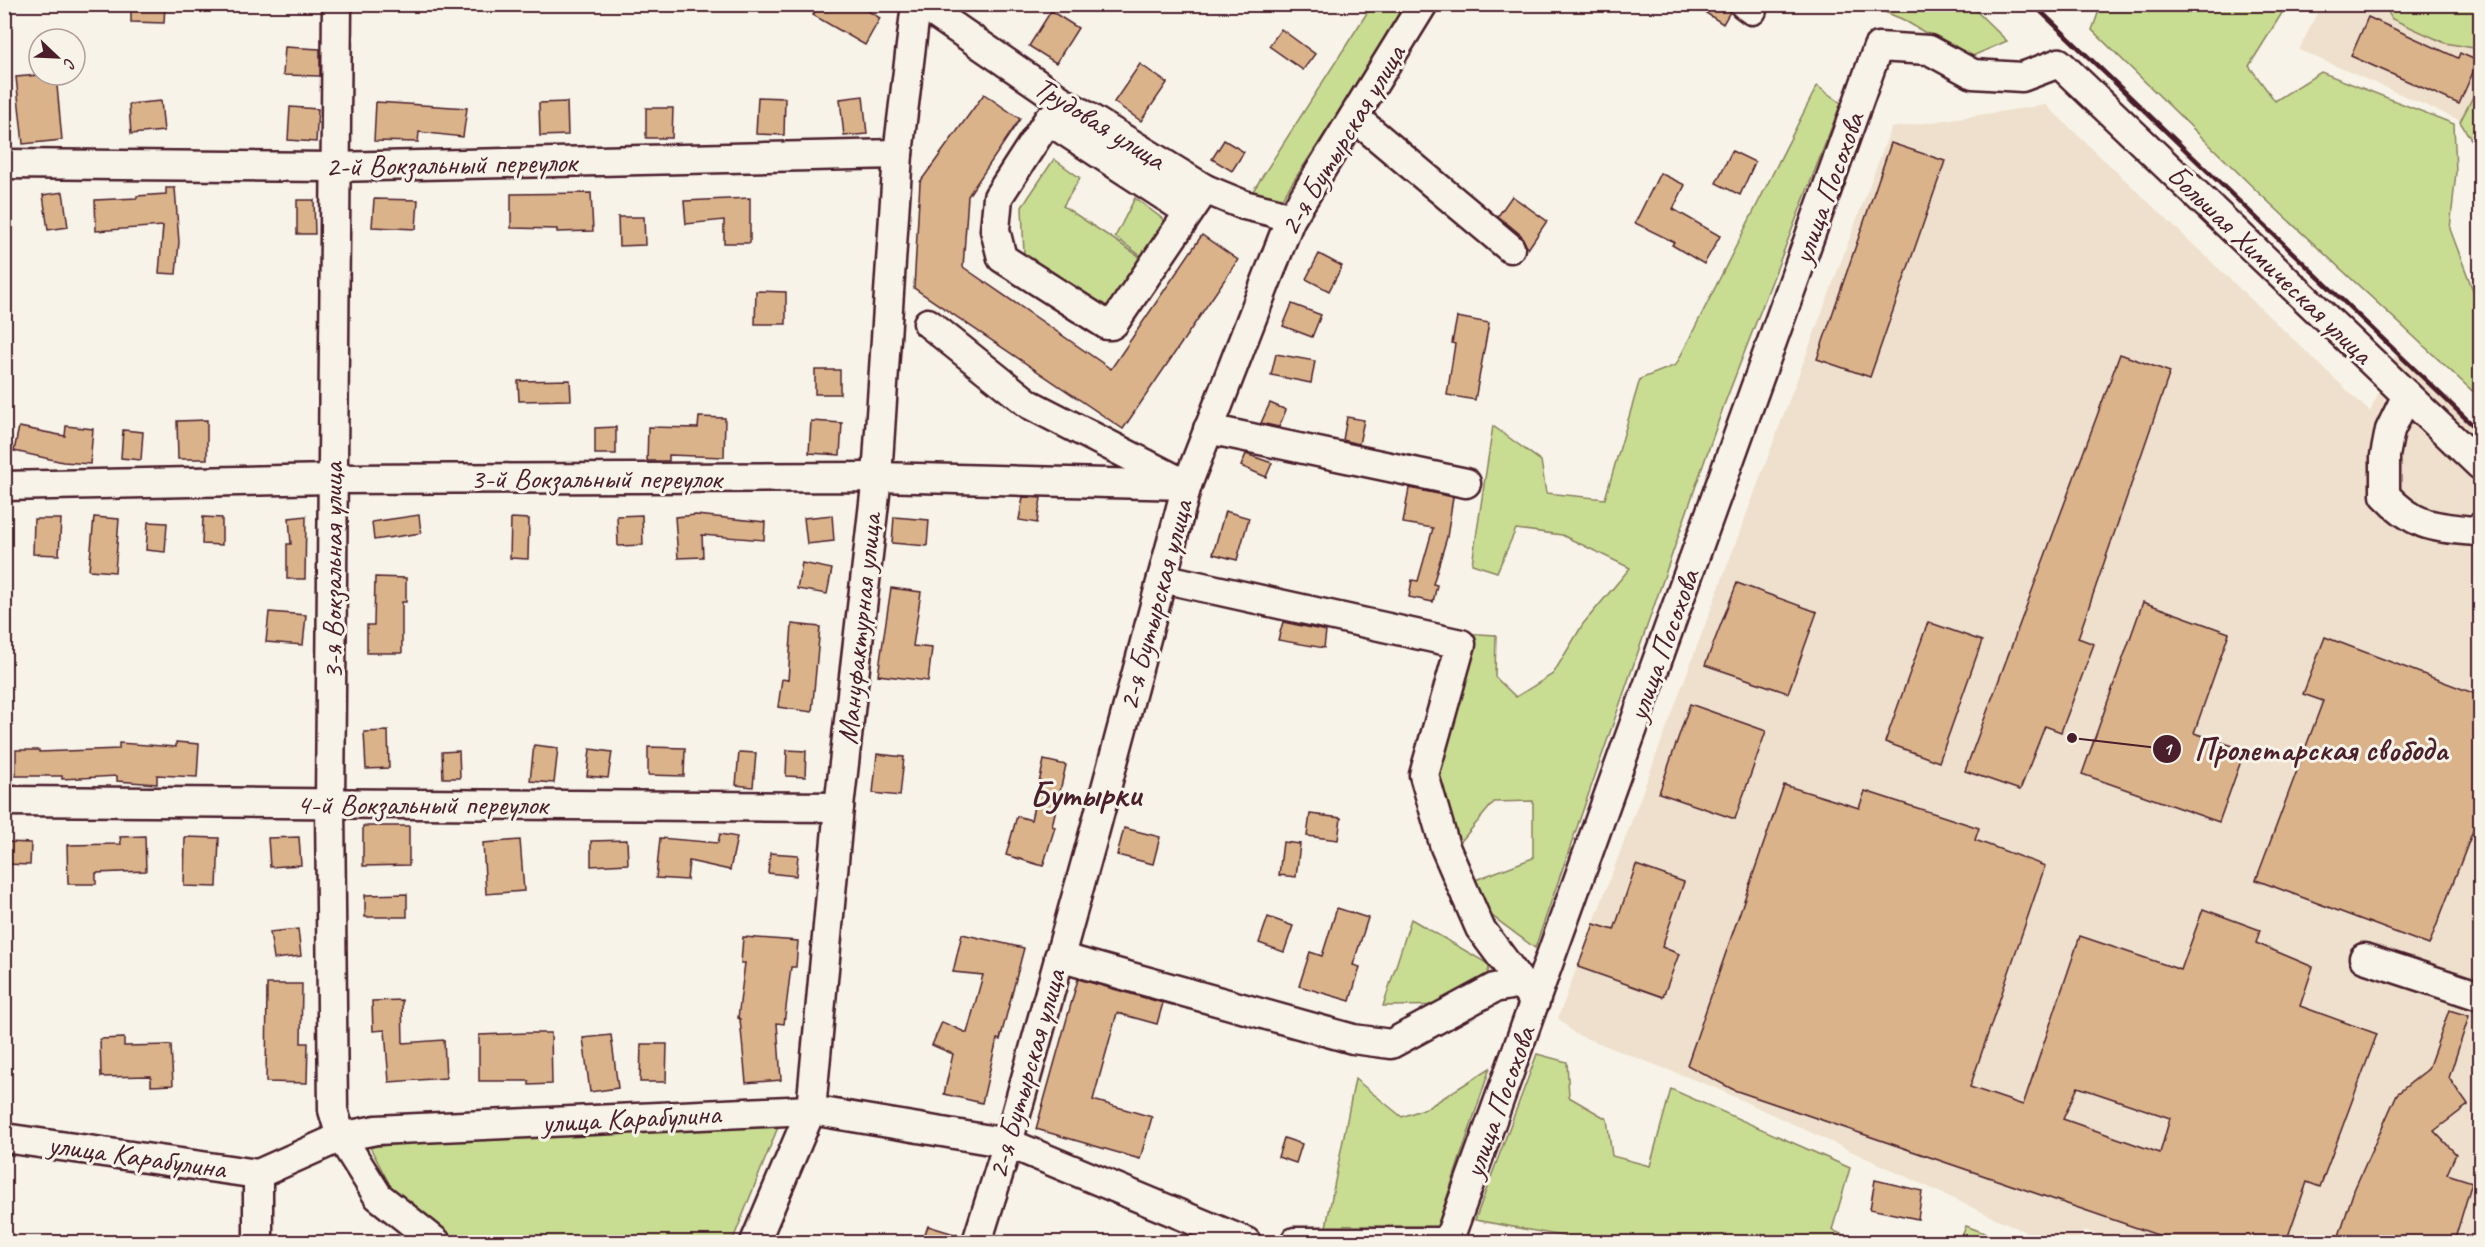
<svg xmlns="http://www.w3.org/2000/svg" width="2485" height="1247" viewBox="0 0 2485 1247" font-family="Caveat,sans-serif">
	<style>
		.built { fill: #eee0cc }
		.green { fill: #c8dd92; stroke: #897e5e; stroke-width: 1.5 }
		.building { fill: #dab38b; stroke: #4a1f2b; stroke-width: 1.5; fill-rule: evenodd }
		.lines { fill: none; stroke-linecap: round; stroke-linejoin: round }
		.minor-casing { stroke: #4a1f2b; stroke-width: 33 }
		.minor { stroke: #f7f3e8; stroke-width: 28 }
		.rail { stroke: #4a1f2b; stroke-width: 4.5 }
		.labels { text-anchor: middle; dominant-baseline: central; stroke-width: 6; stroke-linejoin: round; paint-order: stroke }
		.street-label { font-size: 30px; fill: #4a1f2b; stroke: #f7f3e8 }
		.district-label { font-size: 36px; font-weight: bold; fill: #4a1f2b; stroke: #f7f3e8 }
		.leader { fill: none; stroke: #4a1f2b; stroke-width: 2 }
		.callout-dot { fill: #4a1f2b; stroke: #f7f3e8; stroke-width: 2 }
		.mark-label { font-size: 18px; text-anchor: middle; font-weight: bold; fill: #fff }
		.callout-label { font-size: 32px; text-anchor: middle; font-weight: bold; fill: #4a1f2b; stroke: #f7f3e8; stroke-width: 6; stroke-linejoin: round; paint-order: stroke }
	</style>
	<rect width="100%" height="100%" fill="#f7f3e8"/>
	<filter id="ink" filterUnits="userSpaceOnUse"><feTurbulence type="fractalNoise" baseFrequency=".0167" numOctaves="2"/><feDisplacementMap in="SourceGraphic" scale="12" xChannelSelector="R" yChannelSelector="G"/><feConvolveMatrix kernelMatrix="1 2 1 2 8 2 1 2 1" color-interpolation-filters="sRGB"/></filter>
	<g filter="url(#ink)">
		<g class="built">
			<polygon points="2321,5 2480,5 2480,129 2299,50"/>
			<polygon points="2046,105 2370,412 2397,352 2480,432 2480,1242 2120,1242 2084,1230 2078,1242 2047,1242 1713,1087 1575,1034 1558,1018 1891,128"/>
		</g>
		<g class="green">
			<polygon points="1372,5 1410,5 1273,212 1244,205"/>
			<polygon points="1867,5 1970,5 2007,41 1968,58 1902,19"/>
			<polygon points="2101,5 2287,5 2249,66 2275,101 2321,72 2454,124 2456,172 2450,229 2480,309 2480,398 2260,194 2092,30"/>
			<polygon points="2384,5 2480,5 2480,54 2479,49 2445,43 2392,19"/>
			<polygon points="2480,83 2480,145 2476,147 2460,122"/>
			<polygon points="1817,86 1841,103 1724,405 1535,948 1476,904 1475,880 1533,858 1533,801 1494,802 1457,846 1434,793 1461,633 1496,635 1495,677 1516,697 1553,674 1583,624 1630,568 1562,535 1516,529 1497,572 1472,564 1493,426 1541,461 1546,493 1605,499 1640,379 1676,365"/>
			<polygon points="1054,159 1080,178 1063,206 1142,258 1107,310 1024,255 1022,207"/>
			<polygon points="1135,198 1172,226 1147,260 1115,237"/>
			<polygon points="1411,919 1490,965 1478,1005 1383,1006"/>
			<polygon points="1537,1054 1567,1062 1569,1097 1607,1119 1612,1156 1650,1166 1671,1089 1850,1168 1832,1230 1859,1242 1595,1242 1475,1220"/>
			<polygon points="1490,1068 1437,1227 1326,1227 1355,1079 1402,1117 1429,1107"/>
			<polygon points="788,1102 732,1242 453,1242 396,1197 370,1147"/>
			<polygon points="1966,1226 2008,1242 1960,1242"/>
		</g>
		<g class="building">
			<polygon points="131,4 165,4 164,23 131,22"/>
			<polygon points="819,4 856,4 880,18 865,45 813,15"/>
			<polygon points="1692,4 1728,4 1730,12 1723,24"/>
			<polygon points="1051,11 1078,28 1056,63 1029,46"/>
			<polygon points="2368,17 2458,58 2460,53 2478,61 2459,104 2351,56"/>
			<polygon points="1281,29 1315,54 1303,70 1269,46"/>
			<polygon points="285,47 320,49 320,76 283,75"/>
			<polygon points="1140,64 1167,83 1141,121 1114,102"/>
			<polygon points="39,75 56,75 62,140 23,144 16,77"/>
			<polygon points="984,94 1020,119 968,196 963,267 1111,369 1202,235 1238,260 1123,429 914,288 920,182"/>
			<polygon points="863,96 867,134 844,136 840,99"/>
			<polygon points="758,97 785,98 784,135 756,134"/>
			<polygon points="161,101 164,131 131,134 129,104"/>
			<polygon points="376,102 467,108 463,137 419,132 418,142 374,141"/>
			<polygon points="567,102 568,135 540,136 539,103"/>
			<polygon points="290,107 318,109 316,142 288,140"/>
			<polygon points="646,108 673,108 672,138 646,138"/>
			<polygon points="1224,140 1244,152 1232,171 1212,159"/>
			<polygon points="1891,143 1945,161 1870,377 1817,359"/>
			<polygon points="1732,151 1755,162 1740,195 1716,183"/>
			<polygon points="1660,173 1685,185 1673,209 1720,236 1704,264 1672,245 1674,242 1635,223"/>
			<polygon points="166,188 175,188 179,242 176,274 159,273 163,226 96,231 95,200 137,198 137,196 166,194"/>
			<polygon points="63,192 68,227 48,230 43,195"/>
			<polygon points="591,193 593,231 557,232 557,229 511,228 511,194"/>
			<polygon points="1512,196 1547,221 1528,249 1521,235 1498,216"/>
			<polygon points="750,198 750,243 724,243 724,220 686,224 684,201"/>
			<polygon points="374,199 418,200 416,229 372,227"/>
			<polygon points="297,200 314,200 315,234 297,234"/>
			<polygon points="618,217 644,217 645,245 619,246"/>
			<polygon points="1319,254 1342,266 1329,291 1306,279"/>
			<polygon points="756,291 786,292 786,324 755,324"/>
			<polygon points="1292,304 1321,315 1312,337 1283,326"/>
			<polygon points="1457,317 1489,323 1475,400 1447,395 1455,344 1452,343"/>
			<polygon points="1276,354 1315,361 1311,383 1271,375"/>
			<polygon points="2120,354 2170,372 2078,638 2094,644 2061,732 2045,726 2020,790 1965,771"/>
			<rect x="815" y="370" width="25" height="24"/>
			<polygon points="570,380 571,400 519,401 518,381"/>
			<polygon points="1270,403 1286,410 1279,427 1261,423"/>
			<polygon points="699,417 725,418 724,457 669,455 669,461 647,461 648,427 698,428"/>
			<polygon points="1347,417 1364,420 1359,444 1343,440"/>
			<polygon points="207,420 207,459 178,459 177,421"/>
			<polygon points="811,421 842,423 840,455 809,453"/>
			<polygon points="66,426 93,429 90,464 63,462 14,451 19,427 65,436"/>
			<polygon points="616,427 616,454 595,454 595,428"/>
			<polygon points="123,430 143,432 141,460 121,458"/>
			<polygon points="1246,454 1272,463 1266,477 1241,466"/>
			<polygon points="1409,488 1453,497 1447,537 1433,584 1437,585 1433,602 1409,597 1412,580 1418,581 1433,528 1403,523"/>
			<polygon points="1023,497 1041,498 1037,523 1019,520"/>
			<polygon points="1225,511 1249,518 1237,560 1213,554"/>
			<polygon points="419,515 421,533 374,540 372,522"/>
			<polygon points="642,515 643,545 618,546 617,516"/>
			<polygon points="696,515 765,522 764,540 702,535 703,557 678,558 675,517"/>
			<polygon points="832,515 834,541 807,544 804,518"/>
			<polygon points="306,516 305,579 287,579 287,544 291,544 289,518"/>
			<polygon points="94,517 119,519 115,572 89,570"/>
			<polygon points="203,517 222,518 222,545 202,544"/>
			<polygon points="894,517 929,520 927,546 892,543"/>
			<polygon points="511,518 529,519 528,559 510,558"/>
			<polygon points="34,519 61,519 59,555 33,554"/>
			<polygon points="148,522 167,523 165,552 146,550"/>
			<polygon points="802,563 832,569 827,594 797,589"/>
			<polygon points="375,577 406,578 406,602 402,602 402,653 367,653 367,625 374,625"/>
			<polygon points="1737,583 1817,612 1788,693 1705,665"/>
			<polygon points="891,588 921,592 913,646 932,648 928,681 878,675"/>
			<polygon points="2143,602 2229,633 2194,733 2245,750 2219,822 2082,774"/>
			<polygon points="269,612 306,615 303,645 266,642"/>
			<polygon points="1283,622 1326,631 1324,648 1278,640"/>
			<polygon points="1928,622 1982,641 1939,762 1885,742"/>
			<polygon points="792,624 820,627 812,712 778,707 782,679 788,680"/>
			<polygon points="2325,637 2481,696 2481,810 2429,945 2256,880 2323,701 2303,694"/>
			<polygon points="1690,704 1766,731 1735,819 1659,793"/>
			<polygon points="388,731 389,768 366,769 364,732"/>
			<polygon points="176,742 199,744 197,777 157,775 157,784 117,781 117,776 62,779 62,776 16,776 16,750 39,750 39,752 119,749 119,743 176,747"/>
			<polygon points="534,745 558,748 554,783 530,781"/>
			<polygon points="648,747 685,748 684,776 648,775"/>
			<polygon points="590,749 612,752 608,778 587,776"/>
			<polygon points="787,750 806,751 805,777 786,776"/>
			<polygon points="459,751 460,778 443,778 442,752"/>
			<polygon points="739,752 756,753 753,787 736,785"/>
			<polygon points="877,754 904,757 900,796 873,793"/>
			<polygon points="1044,760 1066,765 1052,826 1055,827 1043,866 1006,855 1017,816 1031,820"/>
			<path d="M 1784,785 L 1859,808 L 1865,791 L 1979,828 L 1975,840 L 2045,866 L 1970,1087 L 2023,1105 L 2080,936 L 2181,970 L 2203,909 L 2260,930 L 2256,943 L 2313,967 L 2300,1006 L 2377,1034 L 2320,1187 L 2307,1182 L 2286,1242 L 2178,1242 L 1734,1090 L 1687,1065 ZM 2078,1087 L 2170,1118 L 2160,1153 L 2063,1119 Z"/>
			<polygon points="1310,814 1341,818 1338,840 1307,836"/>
			<polygon points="363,826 409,826 409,865 363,866"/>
			<polygon points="1124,828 1160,837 1153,864 1117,855"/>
			<polygon points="720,834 737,837 730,870 689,861 687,880 656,878 660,838 718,843"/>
			<polygon points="145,836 146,871 96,873 96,884 68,884 67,845 121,844 120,837"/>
			<polygon points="185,837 219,838 217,887 184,886"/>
			<polygon points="299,837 301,865 270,867 268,838"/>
			<polygon points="520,840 524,891 486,894 483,843"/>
			<polygon points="627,840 628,864 591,866 591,841"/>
			<polygon points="6,842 31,843 30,865 6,864"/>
			<polygon points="1283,842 1300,844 1296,877 1279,875"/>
			<polygon points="770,853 798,855 796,876 768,873"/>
			<polygon points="1636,865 1684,882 1662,947 1679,954 1663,997 1578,967 1594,924 1614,930"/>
			<polygon points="407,894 407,917 365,917 365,895"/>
			<polygon points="1337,908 1368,918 1353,965 1360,967 1350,1001 1299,986 1310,952 1322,956"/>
			<polygon points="1268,917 1293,926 1284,952 1259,943"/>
			<polygon points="298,929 301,956 274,959 270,932"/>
			<polygon points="962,934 1024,948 1000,1040 997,1039 982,1103 944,1094 953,1054 932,1045 942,1022 967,1033 983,975 953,972"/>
			<polygon points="743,937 798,941 796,967 791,967 784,1024 777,1023 781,1080 746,1083 740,1019 738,1018 745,963 741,963"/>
			<polygon points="1078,979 1163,1003 1157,1024 1117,1013 1093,1100 1152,1117 1140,1159 1036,1129"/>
			<polygon points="267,984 302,984 301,1043 308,1043 307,1083 266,1082"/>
			<polygon points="402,1000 403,1043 444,1040 446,1078 389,1082 385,1030 373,1031 372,1001"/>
			<polygon points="2449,1010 2469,1016 2449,1078 2468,1105 2434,1131 2456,1154 2447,1174 2472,1182 2454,1242 2337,1242 2354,1190 2397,1094 2428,1069"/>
			<polygon points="528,1033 551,1033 552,1084 529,1085 529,1081 479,1081 479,1035"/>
			<polygon points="611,1035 618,1088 590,1092 583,1038"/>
			<polygon points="124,1038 124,1046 171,1045 173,1085 151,1086 151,1076 101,1077 100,1039"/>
			<polygon points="641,1044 667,1044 666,1082 640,1082"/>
			<polygon points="1284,1138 1302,1144 1296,1163 1278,1157"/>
			<polygon points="1875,1180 1922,1191 1918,1219 1870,1209"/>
			<polygon points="928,1226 961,1236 961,1242 922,1242"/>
		</g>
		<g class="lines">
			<g class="minor-casing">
				<g id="minor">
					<polyline points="337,4 330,804 333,1110 341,1137 378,1196 436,1242"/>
					<polyline points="921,4 1065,103 1205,189 1244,205 1273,212 1290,220"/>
					<polyline points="1744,4 1752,10"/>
					<polyline points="1354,117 1510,248"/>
					<polyline points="4,164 334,167 898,154"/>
					<polyline points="1189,212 1048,120 998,197 995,230 1002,258 1107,325 1111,325 1114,323 1205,189"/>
					<polyline points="928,323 1029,404 1179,481"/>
					<path d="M 2407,395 L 2390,430 L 2385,456 L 2385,495 C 2415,527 2433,527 2474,531 L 2480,527"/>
					<polyline points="1208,429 1466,483"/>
					<polyline points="4,486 332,479 877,477 1187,485"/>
					<polyline points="1162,578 1461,644 1424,775 1445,847 1480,928 1535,1002"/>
					<polyline points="4,801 839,807"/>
					<polyline points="1059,957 1353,1039 1391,1044 1494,988 1521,983"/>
					<polyline points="2364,958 2480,996"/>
					<polyline points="4,1138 258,1174 341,1137 376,1130 811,1110 1008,1143 1246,1242"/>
					<polyline points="258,1174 258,1242"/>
					<polyline points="755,1242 811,1110 839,807 877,477 898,154 916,4"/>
					<polyline points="977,1242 1008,1143 1093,837 1187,485 1290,220 1423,4"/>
					<polyline points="1295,1242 1454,1242"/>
					<polyline points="1448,1242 1878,47 1929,50 1973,74 2022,77 2059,63 2480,465"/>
				</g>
			</g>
			<use href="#minor" class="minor"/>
			<polyline class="rail" points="2033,4 2480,432"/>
		</g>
	</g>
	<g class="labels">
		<g class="street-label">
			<text transform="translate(1100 123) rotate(32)">Трудовая улица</text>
			<text transform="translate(1342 140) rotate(-59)">2-я Бутырская улица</text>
			<text transform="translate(451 164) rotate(-1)">2-й Вокзальный переулок</text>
			<text transform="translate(1828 188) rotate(-70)">улица Посохова</text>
			<text transform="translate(2270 264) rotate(44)">Большая Химическая улица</text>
			<text x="596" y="478">3-й Вокзальный переулок</text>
			<text transform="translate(332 571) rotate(-90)">3-я Вокзальная улица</text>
			<text transform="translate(1155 605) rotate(-75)">2-я Бутырская улица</text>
			<text transform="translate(859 629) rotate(-84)">Мануфактурная улица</text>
			<text transform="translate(1663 645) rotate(-70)">улица Посохова</text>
			<text x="422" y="804">4-й Вокзальный переулок</text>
			<text transform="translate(1026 1074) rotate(-74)">2-я Бутырская улица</text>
			<text transform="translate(1499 1102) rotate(-70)">улица Посохова</text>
			<text transform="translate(631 1118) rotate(-3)">улица Карабулина</text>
			<text transform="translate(137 1156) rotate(8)">улица Карабулина</text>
		</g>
		<g class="district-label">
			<text x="1085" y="794">Бутырки</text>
		</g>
	</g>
	<path class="leader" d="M2072 738L2167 749"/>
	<g class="callout-dot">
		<circle cx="2072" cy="738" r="6"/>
		<circle cx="2167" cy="749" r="15"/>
	</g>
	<g class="mark-label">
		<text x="2167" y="755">1</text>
	</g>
	<g class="callout-label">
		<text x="2321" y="760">Пролетарская свобода</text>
	</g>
	<rect width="2485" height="1247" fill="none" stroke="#f7f3e8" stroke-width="24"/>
	<rect x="12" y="12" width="2461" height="1223" fill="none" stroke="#4a1f2b" stroke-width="2" filter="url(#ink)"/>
	<g transform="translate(57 57) rotate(113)"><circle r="28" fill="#f7f3e8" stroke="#b29e9c" stroke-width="1.5"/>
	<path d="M0-4.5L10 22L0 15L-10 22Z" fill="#4a1f2b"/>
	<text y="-9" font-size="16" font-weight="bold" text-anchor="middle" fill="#4a1f2b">С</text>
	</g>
</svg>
